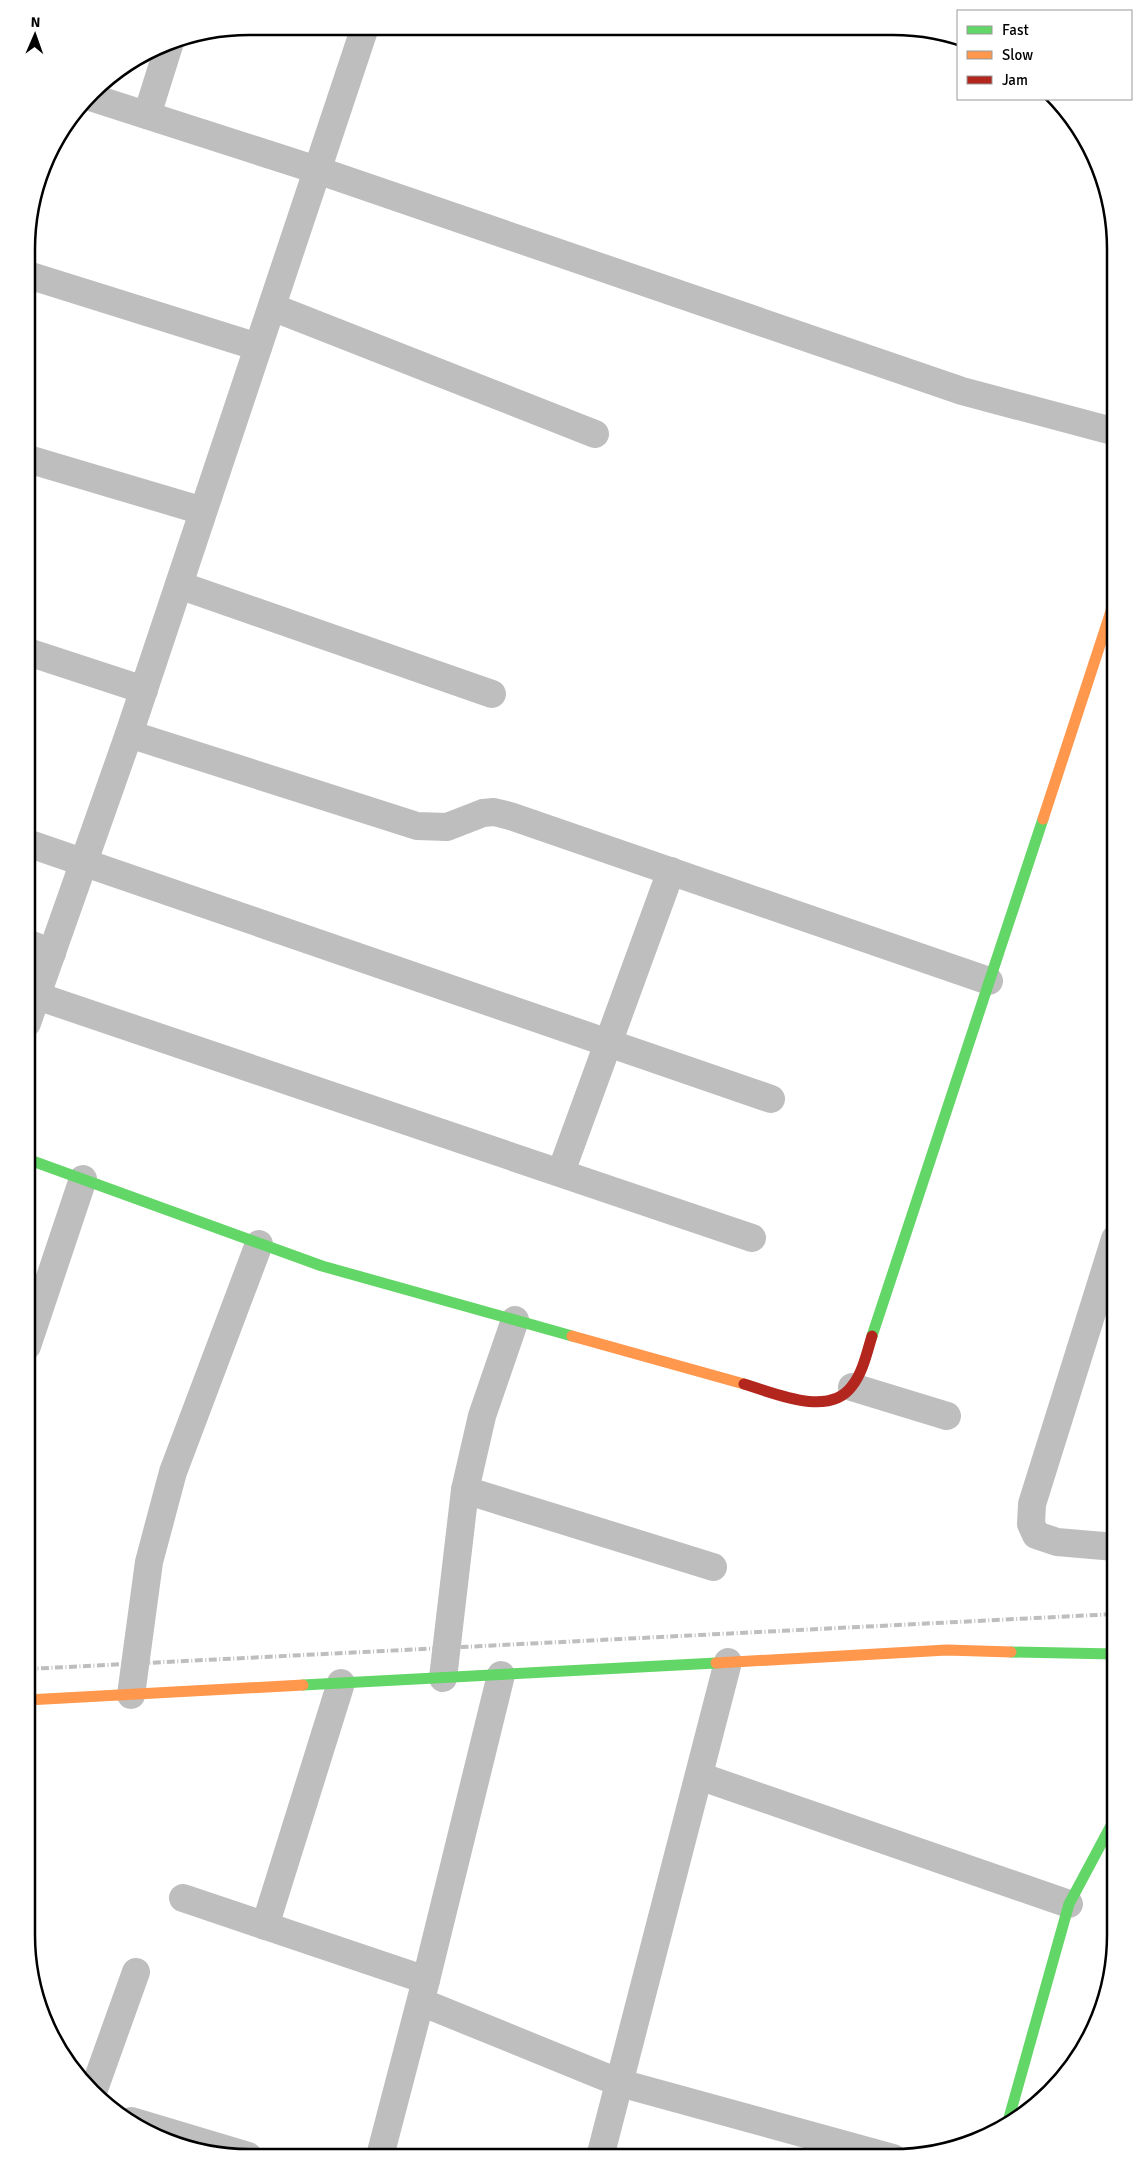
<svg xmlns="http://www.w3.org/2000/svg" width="1142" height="2184" viewBox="0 0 1142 2184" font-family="Signika,sans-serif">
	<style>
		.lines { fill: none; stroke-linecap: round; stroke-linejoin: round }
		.street { stroke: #bebebe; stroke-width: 28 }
		.fast { stroke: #63d668; stroke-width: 11 }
		.slow { stroke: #ff974d; stroke-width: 11 }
		.jam { stroke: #b3261e; stroke-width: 11 }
		.rail { stroke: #bebebe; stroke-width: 4; stroke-dasharray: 8 2.5 1 2.5; stroke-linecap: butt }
		.rim { fill: none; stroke: #000; stroke-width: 2.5 }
	</style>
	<rect width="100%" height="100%" fill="#fff"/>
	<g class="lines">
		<g class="street">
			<polyline points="90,97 317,170 962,391 1116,432"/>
			<polyline points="147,115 170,42"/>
			<polyline points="28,275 258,347"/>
			<polyline points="272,307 595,434"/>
			<polyline points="28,459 203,511"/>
			<polyline points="179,585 492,694"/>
			<polyline points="28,652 144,690"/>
			<polyline points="129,734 417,826 447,827 483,813 494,812 510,816 989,981"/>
			<polyline points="27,843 771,1099"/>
			<polyline points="27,943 52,953"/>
			<polyline points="37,996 752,1238"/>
			<polyline points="27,1023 129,734 365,27"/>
			<polyline points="561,1172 671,871"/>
			<polyline points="27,1346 83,1179"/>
			<polyline points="852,1387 947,1416"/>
			<polyline points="465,1490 713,1567"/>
			<polyline points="1115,1547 1057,1542 1036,1535 1031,1524 1032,1504 1115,1239"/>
			<polyline points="443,1678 465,1490 482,1416 515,1320"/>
			<polyline points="131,1695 149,1562 173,1472 259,1244"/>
			<polyline points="699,1776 1069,1904"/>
			<polyline points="183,1898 426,1980"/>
			<polyline points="265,1926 341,1683"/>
			<polyline points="421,2002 620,2083 893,2158"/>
			<polyline points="93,2092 136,1972"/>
			<polyline points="131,2121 248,2156"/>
			<polyline points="380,2156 426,1980 501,1675"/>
			<polyline points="600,2157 728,1662"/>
		</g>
		<g class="fast">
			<polyline points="27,1159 322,1266 572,1336"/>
			<polyline points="872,1336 1043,819"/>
			<polyline points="1011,1652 1115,1654"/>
			<polyline points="303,1685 716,1663"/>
			<polyline points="1007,2125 1069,1904 1115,1818"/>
		</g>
		<g class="slow">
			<polyline points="1043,819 1116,596"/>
			<polyline points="572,1336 744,1384"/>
			<polyline points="716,1663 947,1650 1011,1652"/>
			<polyline points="27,1700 303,1685"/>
		</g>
		<path class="jam" d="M 744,1384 C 774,1393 829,1418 852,1386 C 863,1372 867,1352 872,1336"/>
		<polyline class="rail" points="27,1669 1115,1614"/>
	</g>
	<path d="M0 0H1142V2184H0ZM249 35H893A214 214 0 0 1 1107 249V1935A214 214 0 0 1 893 2149H249A214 214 0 0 1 35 1935V249A214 214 0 0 1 249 35Z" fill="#fff" fill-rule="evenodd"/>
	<path class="rim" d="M249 35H893A214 214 0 0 1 1107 249V1935A214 214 0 0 1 893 2149H249A214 214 0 0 1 35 1935V249A214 214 0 0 1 249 35Z"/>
	<rect x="957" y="10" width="175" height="90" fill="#ffffff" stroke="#999999"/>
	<rect x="967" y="26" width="25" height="8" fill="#63d668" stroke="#999999"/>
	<text x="1002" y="35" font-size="15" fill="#000000">Fast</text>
	<rect x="967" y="51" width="25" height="8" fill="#ff974d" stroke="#999999"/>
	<text x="1002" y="60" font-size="15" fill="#000000">Slow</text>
	<rect x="967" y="76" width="25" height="8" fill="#b3261e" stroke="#999999"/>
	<text x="1002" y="85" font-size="15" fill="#000000">Jam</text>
	<g transform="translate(35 35) rotate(2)" stroke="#ffffff" stroke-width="4" paint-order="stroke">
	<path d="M0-4L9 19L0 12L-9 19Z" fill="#000000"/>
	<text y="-8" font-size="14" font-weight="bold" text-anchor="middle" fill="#000000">N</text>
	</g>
</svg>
